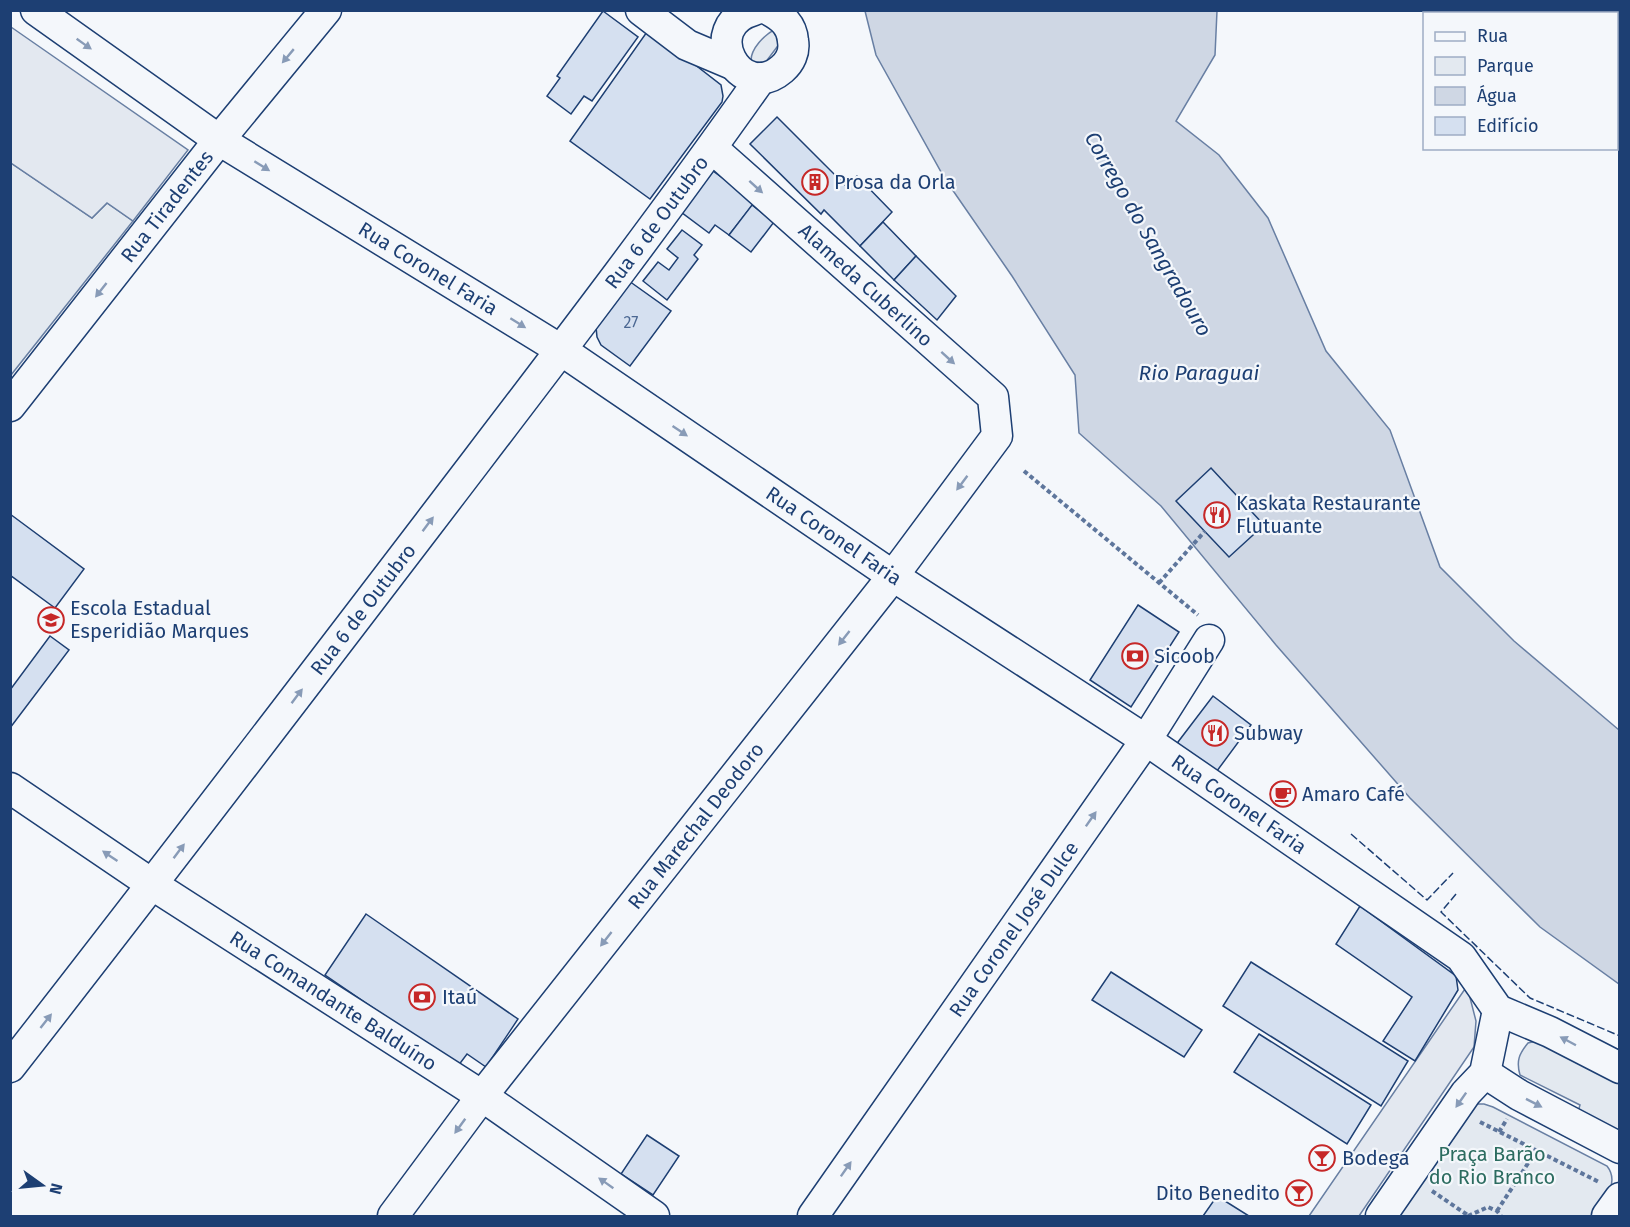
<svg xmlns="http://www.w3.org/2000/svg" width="1630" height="1227" viewBox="0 0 1630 1227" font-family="'Fira Sans',sans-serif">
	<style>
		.green { fill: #e3e9f0; stroke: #687fa3; stroke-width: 1.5 }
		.parking { fill: #e3e8f0; stroke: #687fa3; stroke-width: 1.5 }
		.water { fill: #cfd7e4; stroke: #687fa3; stroke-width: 1.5 }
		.building { fill: #d5e0f0; stroke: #1d3f73; stroke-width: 1.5 }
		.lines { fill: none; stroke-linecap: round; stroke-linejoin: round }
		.minor-casing { stroke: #1d3f73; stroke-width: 33 }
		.path { stroke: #5e769c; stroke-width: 4; stroke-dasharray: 4.5 3; stroke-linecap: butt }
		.minor { stroke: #f4f7fb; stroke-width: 30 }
		.fence { stroke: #1d3f73; stroke-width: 1.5; stroke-dasharray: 8 3; stroke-linecap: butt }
		.oneway { fill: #889bb7 }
		.labels { text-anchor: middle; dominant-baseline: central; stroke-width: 4.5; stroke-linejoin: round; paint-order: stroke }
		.number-label { font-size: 16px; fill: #4b6792 }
		.poi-label { font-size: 20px; fill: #1d3f73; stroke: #f4f7fb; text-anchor: start }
		.street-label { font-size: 20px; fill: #1d3f73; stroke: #f4f7fb }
		.park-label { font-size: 20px; fill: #2c6c60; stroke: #f4f7fb }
		.water-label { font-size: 21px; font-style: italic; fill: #1d3f73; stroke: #f4f7fb }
	</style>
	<rect width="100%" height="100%" fill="#f4f7fb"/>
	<g class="green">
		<path d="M 776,29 L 780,43 L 765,63 L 751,62 C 750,49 765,34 776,29 Z"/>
		<polygon points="11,163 92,218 107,203 133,221 11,375"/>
		<path d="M 1536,1041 L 1619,1081 L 1619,1138 L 1578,1112 L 1580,1105 L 1520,1075 C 1516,1061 1519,1054 1528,1043 Z"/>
		<path d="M 1477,1104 L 1484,1104 L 1493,1107 L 1607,1166 C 1621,1184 1602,1202 1592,1216 L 1395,1216 L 1472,1106 Z"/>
	</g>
	<g class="parking">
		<polygon points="11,27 188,150 133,221 107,203 92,218 11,163"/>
		<polygon points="1467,986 1476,1021 1474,1047 1359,1216 1309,1216"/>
	</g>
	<polygon class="water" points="865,11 1217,11 1215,55 1176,121 1219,155 1268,218 1326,351 1390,430 1440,567 1514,641 1619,730 1619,984 1540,927 1410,798 1276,645 1161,506 1079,433 1075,375 1012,276 945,179 876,55"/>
	<g class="building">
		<polygon points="603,11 638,37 592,101 584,96 571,114 547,96 560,78 557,76"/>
		<polygon points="649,29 721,85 723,96 722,102 650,199 570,141"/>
		<polygon points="777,117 847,187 857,176 892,212 860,246 824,210 821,214 750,144"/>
		<polygon points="713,171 755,202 729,235 715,225 709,233 681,212"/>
		<polygon points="752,205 774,222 751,252 729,235"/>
		<polygon points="883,222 916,256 894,280 860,246"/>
		<polygon points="682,230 702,245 694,255 698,259 667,300 643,281 658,262 669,270 678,258 667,249"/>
		<polygon points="916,256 956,296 937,320 894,280"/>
		<polygon points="629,281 671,311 630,366 601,345 597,337 596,327"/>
		<polygon points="1211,468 1264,525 1229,557 1176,501"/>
		<polygon points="10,514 84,569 55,608 10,575"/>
		<polygon points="1138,605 1179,632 1131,707 1090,680"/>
		<polygon points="50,636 69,650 10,728 10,690"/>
		<polygon points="1213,696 1251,725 1211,779 1182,757 1178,742"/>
		<polygon points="1360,906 1456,976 1458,990 1415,1061 1383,1041 1412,997 1336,944"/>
		<polygon points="366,914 518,1019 486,1067 467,1054 458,1066 325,975"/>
		<polygon points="1251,962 1408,1061 1381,1106 1223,1006"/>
		<polygon points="1111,972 1202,1030 1184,1057 1092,1000"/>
		<polygon points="1259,1034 1371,1105 1347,1144 1234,1072"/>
		<polygon points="647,1135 679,1156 653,1195 621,1174"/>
		<polygon points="1217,1196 1249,1216 1203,1216"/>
	</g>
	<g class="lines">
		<g class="minor-casing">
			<g id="minor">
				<path id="s1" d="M 36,10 L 219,140 L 561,350 L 893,576 L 1146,740 L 1461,957 L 1498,1010 L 1550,1032 L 1620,1068"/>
				<polyline points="641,10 687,45 732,64"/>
				<path d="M 754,10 C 697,26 740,105 782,69 C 790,62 795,52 793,41 C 792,25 782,17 769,10"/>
				<path id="s2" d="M 10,406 L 219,140 L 326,10"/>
				<path id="s3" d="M 10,788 L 153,885 L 482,1096 L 654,1216"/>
				<path id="s4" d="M 10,1067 C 151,887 290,705 429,523 C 541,376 654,230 761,78"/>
				<polyline points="1485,1073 1519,1095 1620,1148"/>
				<path id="s5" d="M 393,1216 L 482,1096 L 893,576 L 997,436 L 993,397 L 712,148"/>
				<path id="s6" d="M 813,1216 L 1146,740 L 1209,640"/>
				<polyline points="1381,1216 1466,1093 1485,1073 1498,1010"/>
				<polyline points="1607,1216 1620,1198"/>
			</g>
		</g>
		<g class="path">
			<polyline points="1024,471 1198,615"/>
			<polyline points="1159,583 1205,531"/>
			<polyline points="1480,1122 1599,1182"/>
			<polyline points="1499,1132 1507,1119"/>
			<polyline points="1432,1191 1469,1216"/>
			<polyline points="1497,1211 1536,1151"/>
			<polyline points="1468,1216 1488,1207 1497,1211 1501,1216"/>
		</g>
		<use href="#minor" class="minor"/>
		<g class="fence">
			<polyline points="1351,834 1427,900 1453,873"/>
			<polyline points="1456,894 1441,912 1530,998 1620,1036"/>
		</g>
	</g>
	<defs><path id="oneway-solid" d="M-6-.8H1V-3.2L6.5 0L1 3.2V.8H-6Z" transform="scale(1.5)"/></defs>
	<g class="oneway">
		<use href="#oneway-solid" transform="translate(84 44) rotate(35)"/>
		<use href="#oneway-solid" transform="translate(288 56) rotate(130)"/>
		<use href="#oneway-solid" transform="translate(262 166) rotate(32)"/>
		<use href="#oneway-solid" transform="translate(756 187) rotate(42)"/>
		<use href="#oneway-solid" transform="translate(101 290) rotate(128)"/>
		<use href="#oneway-solid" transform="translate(518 323) rotate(32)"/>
		<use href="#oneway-solid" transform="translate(948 358) rotate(42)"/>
		<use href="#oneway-solid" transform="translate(680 431) rotate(34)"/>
		<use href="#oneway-solid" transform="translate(962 483) rotate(127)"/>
		<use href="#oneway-solid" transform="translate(428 524) rotate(-53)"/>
		<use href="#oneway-solid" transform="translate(844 638) rotate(128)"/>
		<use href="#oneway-solid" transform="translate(297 696) rotate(-53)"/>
		<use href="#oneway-solid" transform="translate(1091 819) rotate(-55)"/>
		<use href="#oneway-solid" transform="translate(179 851) rotate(-53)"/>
		<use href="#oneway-solid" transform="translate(110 856) rotate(-146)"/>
		<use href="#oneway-solid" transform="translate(606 939) rotate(128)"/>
		<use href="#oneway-solid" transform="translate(46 1021) rotate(-52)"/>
		<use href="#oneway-solid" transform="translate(1568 1041) rotate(-152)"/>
		<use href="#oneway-solid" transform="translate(1461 1100) rotate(125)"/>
		<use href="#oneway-solid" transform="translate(1534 1103) rotate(27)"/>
		<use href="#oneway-solid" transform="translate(460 1126) rotate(126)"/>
		<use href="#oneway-solid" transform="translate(846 1169) rotate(-55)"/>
		<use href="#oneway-solid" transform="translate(606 1183) rotate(-145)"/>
	</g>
	<defs>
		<g id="building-ring" transform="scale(1.35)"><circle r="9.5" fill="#f4f7fb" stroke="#c62828" stroke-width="1.5"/><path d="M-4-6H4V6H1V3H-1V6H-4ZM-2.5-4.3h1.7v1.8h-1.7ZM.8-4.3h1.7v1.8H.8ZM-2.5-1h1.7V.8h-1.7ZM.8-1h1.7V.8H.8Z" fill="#c62828"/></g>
		<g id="restaurant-ring" transform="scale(1.35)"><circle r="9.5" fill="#f4f7fb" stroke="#c62828" stroke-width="1.5"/><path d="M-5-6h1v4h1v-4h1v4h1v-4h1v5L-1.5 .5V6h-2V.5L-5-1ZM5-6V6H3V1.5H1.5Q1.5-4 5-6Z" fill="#c62828"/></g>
		<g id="school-ring" transform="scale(1.35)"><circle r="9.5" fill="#f4f7fb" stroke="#c62828" stroke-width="1.5"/><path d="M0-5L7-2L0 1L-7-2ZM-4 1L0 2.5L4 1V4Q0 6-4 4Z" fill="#c62828"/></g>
		<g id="bank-ring" transform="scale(1.35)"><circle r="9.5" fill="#f4f7fb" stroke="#c62828" stroke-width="1.5"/><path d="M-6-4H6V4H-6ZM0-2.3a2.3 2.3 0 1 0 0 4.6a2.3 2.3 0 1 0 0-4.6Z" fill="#c62828"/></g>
		<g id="cafe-ring" transform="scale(1.35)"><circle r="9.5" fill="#f4f7fb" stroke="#c62828" stroke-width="1.5"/><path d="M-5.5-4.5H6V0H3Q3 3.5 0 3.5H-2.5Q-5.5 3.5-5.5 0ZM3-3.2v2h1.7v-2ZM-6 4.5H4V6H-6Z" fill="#c62828"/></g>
		<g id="bar-ring" transform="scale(1.35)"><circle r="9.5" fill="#f4f7fb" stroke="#c62828" stroke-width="1.5"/><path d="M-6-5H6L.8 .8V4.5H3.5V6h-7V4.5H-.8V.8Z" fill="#c62828"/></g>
	</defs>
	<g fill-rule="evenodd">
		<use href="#building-ring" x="815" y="182"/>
		<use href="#restaurant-ring" x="1217" y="515"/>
		<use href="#school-ring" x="51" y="620"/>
		<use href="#bank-ring" x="1135" y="656"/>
		<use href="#restaurant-ring" x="1215" y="733"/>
		<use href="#cafe-ring" x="1283" y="794"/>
		<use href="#bank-ring" x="422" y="997"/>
		<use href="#bar-ring" x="1322" y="1158"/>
		<use href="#bar-ring" x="1299" y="1193"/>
	</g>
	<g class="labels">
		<g class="number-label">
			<text x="631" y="322">27</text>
		</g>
		<g class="poi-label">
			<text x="834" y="182">Prosa da Orla</text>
			<text x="1236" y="503">Kaskata Restaurante<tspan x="1236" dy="23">Flutuante</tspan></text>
			<text x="70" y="608">Escola Estadual<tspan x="70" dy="23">Esperidião Marques</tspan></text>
			<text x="1154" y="656">Sicoob</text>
			<text x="1234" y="733">Subway</text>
			<text x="1302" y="794">Amaro Café</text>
			<text x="442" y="997">Itaú</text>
			<text x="1342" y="1158">Bodega</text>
			<text x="1280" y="1193" text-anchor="end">Dito Benedito</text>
		</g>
		<g class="street-label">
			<text stroke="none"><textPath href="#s2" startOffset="254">Rua Tiradentes</textPath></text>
			<text stroke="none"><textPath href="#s4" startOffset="1064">Rua 6 de Outubro</textPath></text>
			<text stroke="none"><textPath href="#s1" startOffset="470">Rua Coronel Faria</textPath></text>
			<text transform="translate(866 285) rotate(42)">Alameda Cuberlino</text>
			<text stroke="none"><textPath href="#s1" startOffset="956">Rua Coronel Faria</textPath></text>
			<text stroke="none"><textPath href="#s4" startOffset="578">Rua 6 de Outubro</textPath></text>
			<text stroke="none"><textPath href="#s1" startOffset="1442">Rua Coronel Faria</textPath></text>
			<text stroke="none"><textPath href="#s5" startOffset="494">Rua Marechal Deodoro</textPath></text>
			<text stroke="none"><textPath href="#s6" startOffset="350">Rua Coronel José Dulce</textPath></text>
			<text stroke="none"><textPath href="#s3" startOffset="387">Rua Comandante Balduíno</textPath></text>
		</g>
		<g class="park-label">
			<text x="1492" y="1154">Praça Barão<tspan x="1492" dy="23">do Rio Branco</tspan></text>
		</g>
		<g class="water-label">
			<text transform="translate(1148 234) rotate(60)">Corrego do Sangradouro</text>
			<text x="1199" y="373">Rio Paraguai</text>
		</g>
	</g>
	<rect width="1630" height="1227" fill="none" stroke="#1d3f73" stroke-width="24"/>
	<rect x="1423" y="12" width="195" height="138" fill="#f4f7fb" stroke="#9eadc5" stroke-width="1.5"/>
	<rect x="1435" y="32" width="30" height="9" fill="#f4f7fb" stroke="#9eadc5" stroke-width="1.5"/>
	<text x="1477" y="42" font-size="18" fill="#1d3f73">Rua</text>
	<rect x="1435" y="57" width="30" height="18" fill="#e3e9f0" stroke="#9eadc5" stroke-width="1.5"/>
	<text x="1477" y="72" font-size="18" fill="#1d3f73">Parque</text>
	<rect x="1435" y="87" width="30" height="18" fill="#cfd7e4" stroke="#9eadc5" stroke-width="1.5"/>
	<text x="1477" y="102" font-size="18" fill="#1d3f73">Água</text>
	<rect x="1435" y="117" width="30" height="18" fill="#d5e0f0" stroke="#9eadc5" stroke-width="1.5"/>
	<text x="1477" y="132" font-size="18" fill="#1d3f73">Edifício</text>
	<g transform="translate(42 1185) rotate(105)" stroke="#f4f7fb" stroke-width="4.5" paint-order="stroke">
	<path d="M0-4.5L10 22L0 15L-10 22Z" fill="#1d3f73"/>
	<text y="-9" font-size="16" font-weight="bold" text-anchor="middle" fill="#1d3f73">N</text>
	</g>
</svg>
